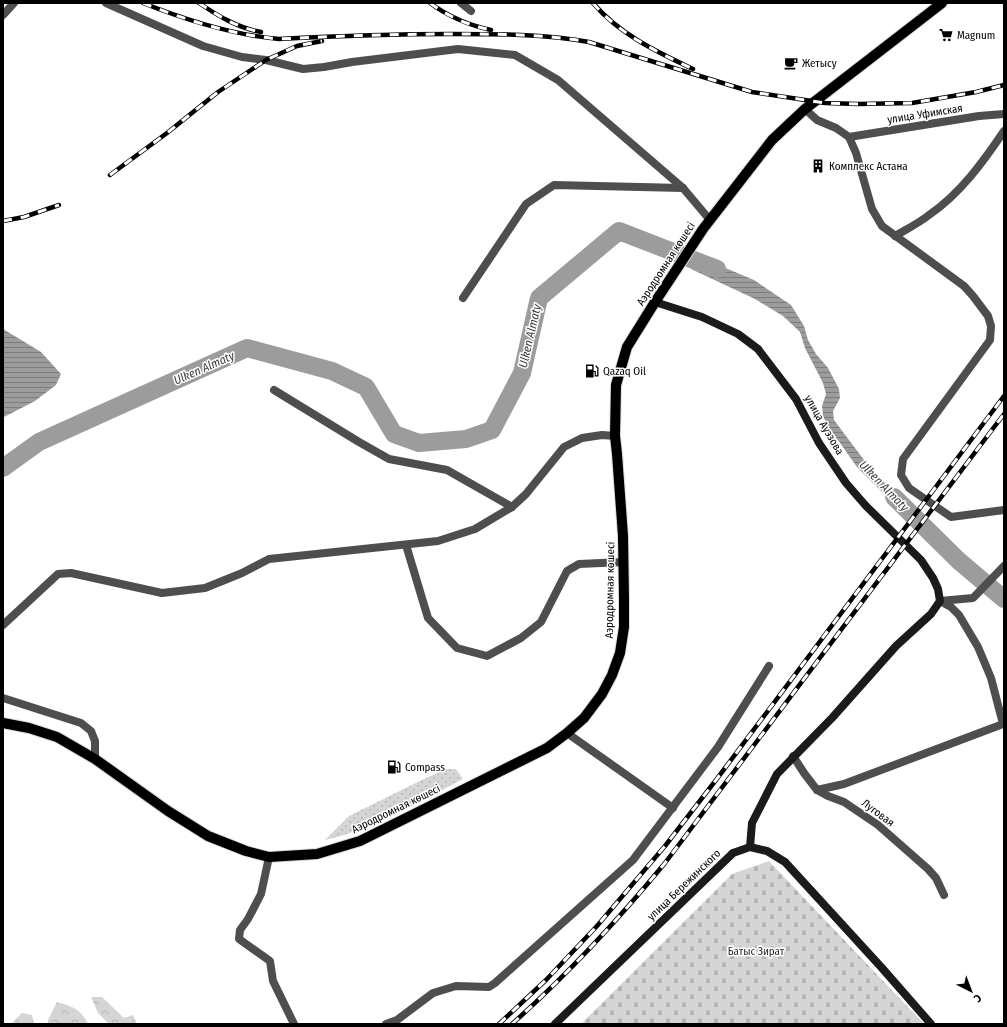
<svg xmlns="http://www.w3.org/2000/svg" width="1007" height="1027" viewBox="0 0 1007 1027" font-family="'Fira Sans Condensed',sans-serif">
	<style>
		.green { fill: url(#green-dots) }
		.forest { fill: url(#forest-crowns) }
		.cemetery { fill: url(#cemetery-stones) }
		.water { fill: url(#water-rules) }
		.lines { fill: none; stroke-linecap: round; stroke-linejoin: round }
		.river { stroke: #9c9c9c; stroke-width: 18 }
		.primary-casing { stroke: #dbdbdb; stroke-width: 12 }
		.minor { stroke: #4e4e4e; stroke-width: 8 }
		.secondary { stroke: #1b1b1b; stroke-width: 8 }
		.primary { stroke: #000; stroke-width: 10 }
		.rail-casing { stroke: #000; stroke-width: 4.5 }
		.rail { stroke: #fff; stroke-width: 3; stroke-dasharray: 9; stroke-linecap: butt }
		.labels { text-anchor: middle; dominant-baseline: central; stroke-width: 3; stroke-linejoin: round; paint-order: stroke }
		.poi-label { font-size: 11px; fill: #000; stroke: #fff; text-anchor: start }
		.street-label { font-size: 11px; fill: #000; stroke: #fff }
		.park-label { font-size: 11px; fill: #2c2c2c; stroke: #fff }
		.water-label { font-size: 12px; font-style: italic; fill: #3d3d3d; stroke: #fff }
	</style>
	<defs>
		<pattern id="green-dots" width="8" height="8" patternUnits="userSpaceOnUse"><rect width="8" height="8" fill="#d5d5d5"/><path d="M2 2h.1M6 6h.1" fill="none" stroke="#b5b5b5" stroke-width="1.8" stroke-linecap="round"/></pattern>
		<pattern id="forest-crowns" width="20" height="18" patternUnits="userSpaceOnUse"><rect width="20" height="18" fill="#d5d5d5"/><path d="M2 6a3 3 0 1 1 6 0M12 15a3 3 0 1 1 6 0" fill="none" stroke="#b5b5b5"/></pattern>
		<pattern id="cemetery-stones" width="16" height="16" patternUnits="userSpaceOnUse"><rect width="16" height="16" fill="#d5d5d5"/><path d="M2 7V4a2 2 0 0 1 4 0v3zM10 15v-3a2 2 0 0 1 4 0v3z" fill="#b5b5b5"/></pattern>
		<pattern id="water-rules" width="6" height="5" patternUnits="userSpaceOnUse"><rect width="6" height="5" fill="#9c9c9c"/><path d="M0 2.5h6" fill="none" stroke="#7d7d7d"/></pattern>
	</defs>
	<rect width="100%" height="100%" fill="#fff"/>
	<path class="green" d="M 447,769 L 456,769 L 463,779 C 419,802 374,829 325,840 L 349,816 L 428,777 Z"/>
	<g class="forest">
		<polygon points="91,997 102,997 124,1018 133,1015 137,1024 109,1024 98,1013"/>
		<path d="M 57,1002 C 73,1007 80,1008 88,1024 L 48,1024 L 48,1020 Z"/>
		<polygon points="22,1013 32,1015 34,1024 11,1024"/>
	</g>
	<polygon class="cemetery" points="769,861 924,1024 581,1024 732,874"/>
	<g class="water">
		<polygon points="697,256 754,280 791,305 804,326 808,340 816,354 828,368 839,389 840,398 833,411 834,420 870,468 913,512 907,517 857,467 828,426 823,416 822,406 826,394 823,383 805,348 800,332 783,316 755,299 691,269"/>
		<polygon points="3,329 41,352 61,374 56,385 35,401 4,417 3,417"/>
	</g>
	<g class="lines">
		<g class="river">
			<polyline points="3,468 39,442 247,348 332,371 366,387 394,434 419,443 466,439 492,430 522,373 539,298 619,231 717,269"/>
			<polyline points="894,497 959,561 1004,599"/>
		</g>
		<g class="primary-casing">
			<polyline id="primary" points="3,723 29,728 57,737 95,759 168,811 208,836 246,851 269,857 317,854 360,841 547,748 567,733 584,718 602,694 612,675 620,653 624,627 624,598 623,536 617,454 615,436 616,385 627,347 655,302 703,229 772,140 805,109 942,3"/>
		</g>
		<g class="minor">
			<polyline points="106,3 203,46 242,57 266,60 303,69 324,67 352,62 458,49 515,55 558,80 683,188 710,220"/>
			<polyline points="461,3 471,11"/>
			<polyline points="3,15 14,3"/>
			<polyline points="805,109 817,120 836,128 849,137 856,153 872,209 882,226 964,286 973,296 988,316 991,326 990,340 903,459 901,475 909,488 951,517 1004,510"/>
			<polyline points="849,137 979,116 1004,114"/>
			<path d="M 895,236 C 907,229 919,223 929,215 C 960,194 983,162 1004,131"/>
			<polyline points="463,298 526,204 554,185 683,188"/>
			<polyline points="274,390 359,442 389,459 447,470 512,507"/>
			<polyline points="406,545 428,618 457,648 487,656 521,638 541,622 567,571 579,564 623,562"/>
			<polyline points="940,601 973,598 1004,566"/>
			<polyline points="3,625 58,574 71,573 162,593 205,588 242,573 269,559 438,541 475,529 512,507 526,494 564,447 582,438 602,435 615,436"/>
			<polyline points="3,698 81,723 91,731 95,741 95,759"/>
			<polyline points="567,733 673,808"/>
			<polyline points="793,756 804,773 817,790 828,796 844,802 878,825 928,869 936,878 944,895"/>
			<polyline points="817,790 844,784 1003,724 991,678 978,647 959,615 951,607 940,601"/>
			<polyline points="269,857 261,894 248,919 240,930 239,939 270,961 273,981 294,1024"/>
			<polyline points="386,1024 397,1020 433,993 456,986 489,987 495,983 633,860 718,747 769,666"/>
		</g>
		<g class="secondary">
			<polyline points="655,302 702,317 738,334 758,349 796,399 819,443 846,483 866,506 921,560 933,578 938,589 940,601 931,614 896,646 832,718 777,774 752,823 750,847"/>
			<polyline points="555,1024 733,853 750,847 767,851 785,862 882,968 931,1024"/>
		</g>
		<use href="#primary" class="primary"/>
		<g class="rail-casing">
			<g id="rail">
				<path d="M 143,3 C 186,20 232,35 279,39 C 337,36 394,34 452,34 C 498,34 544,34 589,42 L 752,92 L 825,103 L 858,104 L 912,103 L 976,92 L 1004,85"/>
				<path d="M 199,3 C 218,16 238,28 261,32"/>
				<path d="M 430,3 C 449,17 468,25 491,30"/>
				<path d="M 593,3 C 619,34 657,52 693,69"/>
				<polyline points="110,175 167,133 218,92 266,60 297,46 322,41"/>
				<polyline points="3,221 24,217 59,205"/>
				<polyline points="499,1024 546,980 597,926 665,846 716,780 1004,396"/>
				<path d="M 512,1024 C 567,975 618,920 665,863 L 1004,414"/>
			</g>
		</g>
		<use href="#rail" class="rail"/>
	</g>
	<defs>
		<g id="supermarket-bare" transform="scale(1.08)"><path d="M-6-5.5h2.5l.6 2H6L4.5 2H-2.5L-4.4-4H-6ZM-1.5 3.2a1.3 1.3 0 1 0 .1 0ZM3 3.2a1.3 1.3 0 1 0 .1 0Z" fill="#000" stroke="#fff" stroke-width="2.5" paint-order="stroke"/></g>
		<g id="cafe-bare" transform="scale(1.08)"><path d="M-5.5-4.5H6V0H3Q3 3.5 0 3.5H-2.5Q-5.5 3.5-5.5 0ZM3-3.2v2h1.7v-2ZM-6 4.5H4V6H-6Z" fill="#000" stroke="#fff" stroke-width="2.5" paint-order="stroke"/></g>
		<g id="building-bare" transform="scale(1.08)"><path d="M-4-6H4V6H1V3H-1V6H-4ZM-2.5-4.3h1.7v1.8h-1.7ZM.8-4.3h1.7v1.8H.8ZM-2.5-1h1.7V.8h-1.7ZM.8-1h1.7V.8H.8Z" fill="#000" stroke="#fff" stroke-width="2.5" paint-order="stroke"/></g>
		<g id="fuel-bare" transform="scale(1.08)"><path d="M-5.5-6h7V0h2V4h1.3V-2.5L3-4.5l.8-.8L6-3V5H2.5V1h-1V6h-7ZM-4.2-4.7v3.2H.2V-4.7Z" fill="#000" stroke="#fff" stroke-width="2.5" paint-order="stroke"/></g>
	</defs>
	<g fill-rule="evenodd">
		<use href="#supermarket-bare" x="946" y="35"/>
		<use href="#cafe-bare" x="791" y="63"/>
		<use href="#building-bare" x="818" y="166"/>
		<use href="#fuel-bare" x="592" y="371"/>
		<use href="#fuel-bare" x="394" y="767"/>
	</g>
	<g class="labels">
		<g class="poi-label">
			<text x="957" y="35">Magnum</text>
			<text x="802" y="63">Жетысу</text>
			<text x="829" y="166">Комплекс Астана</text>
			<text x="603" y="371">Qazaq Oil</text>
			<text x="405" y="767">Compass</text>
		</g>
		<g class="street-label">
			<text transform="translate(925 114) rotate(-9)">улица Уфимская</text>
			<text transform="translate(666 264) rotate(-57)">Аэродромная көшесі</text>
			<text transform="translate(824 425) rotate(60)">улица Ауэзова</text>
			<text transform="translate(610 590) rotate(-89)">Аэродромная көшесі</text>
			<text transform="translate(396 809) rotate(-26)">Аэродромная көшесі</text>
			<text transform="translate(878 813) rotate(37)">Луговая</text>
			<text transform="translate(684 885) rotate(-44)">улица Бережинского</text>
		</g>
		<g class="park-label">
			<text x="756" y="951">Батыс Зират</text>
		</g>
		<g class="water-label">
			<text transform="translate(530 336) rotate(-77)">Ulken Almaty</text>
			<text transform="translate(204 368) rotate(-24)">Ulken Almaty</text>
			<text transform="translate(884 486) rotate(46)">Ulken Almaty</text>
		</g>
	</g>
	<rect width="1007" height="1027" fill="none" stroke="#000000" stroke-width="8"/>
	<g transform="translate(971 991) rotate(138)" stroke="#ffffff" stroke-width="3" paint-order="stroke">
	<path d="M0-3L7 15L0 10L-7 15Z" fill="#000000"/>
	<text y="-6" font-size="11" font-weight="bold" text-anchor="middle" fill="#000000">С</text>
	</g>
</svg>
